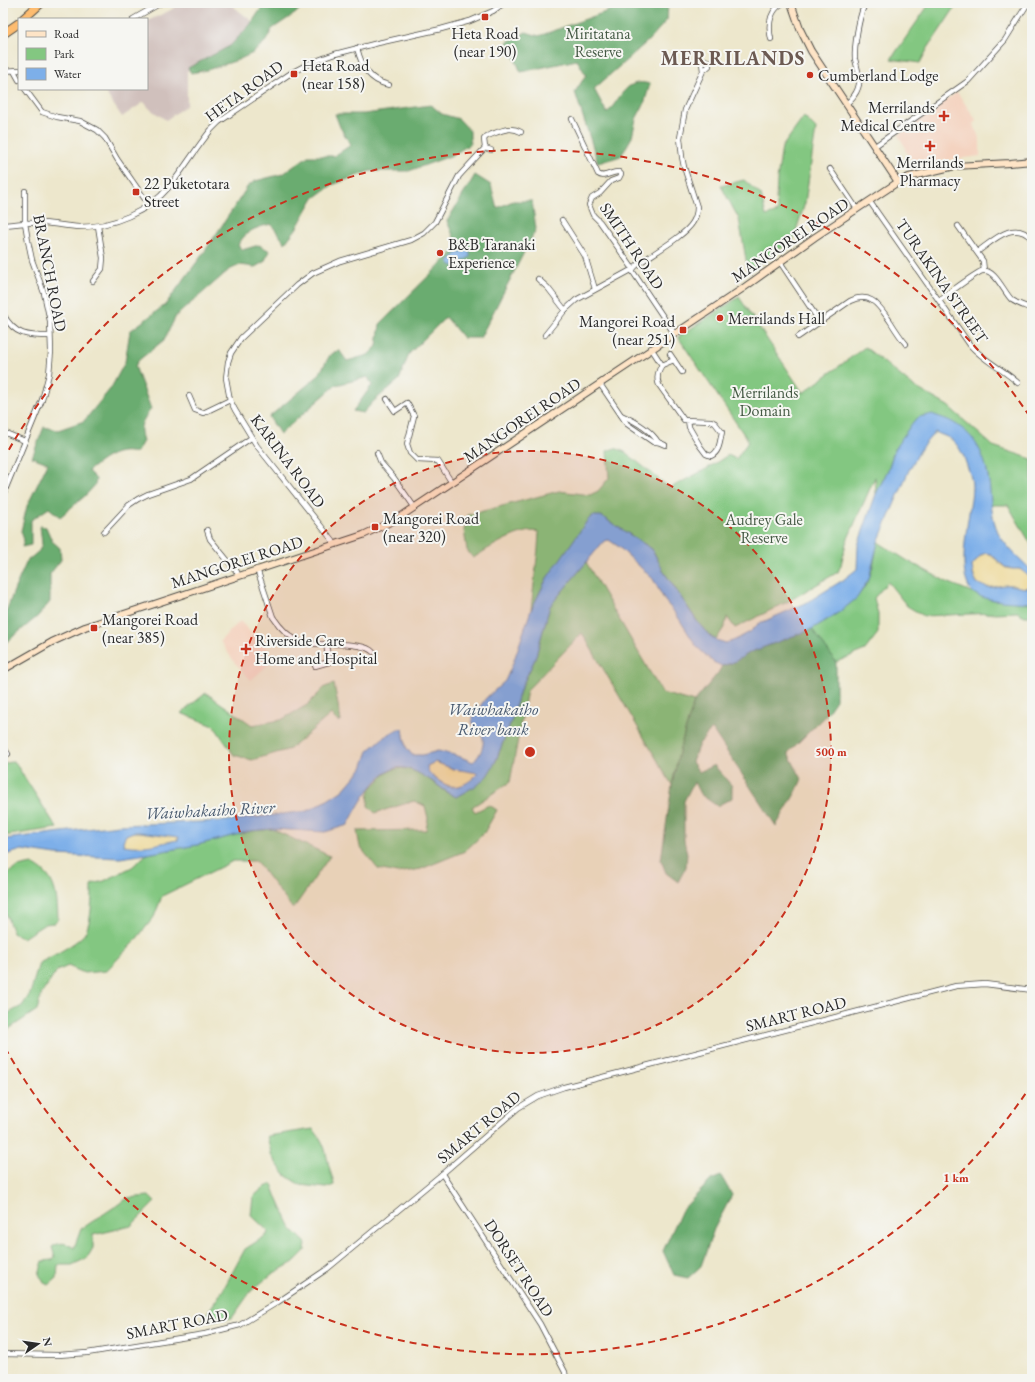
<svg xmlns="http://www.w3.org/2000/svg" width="1035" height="1382" viewBox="0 0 1035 1382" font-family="'EB Garamond',serif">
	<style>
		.built { fill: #f4d3c0 }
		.industrial { fill: #d0c0bc }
		.green { fill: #83c781; stroke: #577956 }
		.forest { fill: #6aac6f; stroke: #4a6c4d }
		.sand { fill: #eeda9e; stroke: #8c8264 }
		.water { fill: #7dafe9; stroke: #546d8a; fill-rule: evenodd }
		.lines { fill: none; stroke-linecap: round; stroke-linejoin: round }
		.stream { stroke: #7dafe9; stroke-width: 1 }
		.street-casing { stroke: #484743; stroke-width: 6 }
		.secondary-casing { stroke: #484743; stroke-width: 8 }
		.highway-casing { stroke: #484743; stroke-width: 10 }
		.street { stroke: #fff; stroke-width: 4.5 }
		.secondary { stroke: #fee4c6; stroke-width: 6 }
		.highway { stroke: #fdbc70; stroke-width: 8 }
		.ring { fill: none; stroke: #c8321e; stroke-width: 2; stroke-dasharray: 7 5 }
		.poi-dot { fill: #c8321e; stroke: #f6f6f2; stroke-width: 1.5 }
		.labels { text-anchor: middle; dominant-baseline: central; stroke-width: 4; stroke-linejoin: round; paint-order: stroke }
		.poi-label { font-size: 16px; fill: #2b2b2b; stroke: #f6f6f2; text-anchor: start }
		.park-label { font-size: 16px; fill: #455a45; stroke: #f6f6f2 }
		.street-label { font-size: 16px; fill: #2b2b2b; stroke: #f6f6f2 }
		.water-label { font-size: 17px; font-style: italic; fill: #48596e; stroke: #f6f6f2 }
		.district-label { font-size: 20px; font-weight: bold; letter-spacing: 1px; fill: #6c5a52; stroke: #f6f6f2 }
		.centre { fill: #c8321e; stroke: #f6f6f2; stroke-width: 2 }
		.ring-label { font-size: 12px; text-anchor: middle; font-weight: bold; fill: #c8321e; stroke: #f6f6f2; stroke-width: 4; stroke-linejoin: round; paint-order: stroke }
	</style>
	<rect width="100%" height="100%" fill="#f6f6f2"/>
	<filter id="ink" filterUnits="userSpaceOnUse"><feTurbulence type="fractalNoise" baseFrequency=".025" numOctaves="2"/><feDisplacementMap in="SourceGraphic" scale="8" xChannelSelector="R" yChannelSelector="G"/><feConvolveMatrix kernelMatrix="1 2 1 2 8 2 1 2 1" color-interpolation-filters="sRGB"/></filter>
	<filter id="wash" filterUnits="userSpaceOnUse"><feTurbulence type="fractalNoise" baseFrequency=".012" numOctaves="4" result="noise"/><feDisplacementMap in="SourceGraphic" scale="16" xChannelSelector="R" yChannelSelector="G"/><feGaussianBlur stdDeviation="0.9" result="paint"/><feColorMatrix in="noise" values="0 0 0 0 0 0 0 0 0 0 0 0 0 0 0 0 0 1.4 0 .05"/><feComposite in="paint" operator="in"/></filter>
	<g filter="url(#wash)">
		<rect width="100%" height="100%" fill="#ede7cc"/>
		<g class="built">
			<polygon points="957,92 977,121 974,124 980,141 980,156 940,161 918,168 905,150 906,148 898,135"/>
			<polygon points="240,621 276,658 251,680 235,663 220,641"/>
		</g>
		<polygon class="industrial" points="182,3 229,3 257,25 227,52 187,71 187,105 166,120 150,109 144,102 122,117 103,89 147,89 147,21 169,11"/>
		<g class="green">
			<polygon points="930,3 958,3 928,48 920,63 891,59"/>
			<polygon points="804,117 816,129 805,203 793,240 748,271 739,219 721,186 744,180 761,195 766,216 778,212 776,199 777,180 782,147"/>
			<path d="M 739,297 L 803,393 L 865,347 L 913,386 L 948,406 L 993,446 L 1032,459 L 1032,546 L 1008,505 L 991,505 L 988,475 L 954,423 L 895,448 L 888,470 L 876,494 L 875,477 L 846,543 L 841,565 L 838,572 L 787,602 L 735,628 L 727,617 L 725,626 L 716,640 L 709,635 L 699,624 L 664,572 L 652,549 L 601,516 L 547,578 L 531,610 L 538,549 L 539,532 C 521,527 489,548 473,558 L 467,550 L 464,530 L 468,515 L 559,491 L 590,495 L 598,491 L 609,478 L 607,451 L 615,448 L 625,452 L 670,488 L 708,468 L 728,455 L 736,459 L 748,442 L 747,439 L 678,337 Z"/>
			<path d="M 878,542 L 908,561 L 947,582 L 974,593 L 994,600 L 1032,603 L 1032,616 L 1025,616 L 1017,612 L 924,616 L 907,606 L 888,582 L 874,598 L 878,614 L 878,633 L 865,650 L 836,662 L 812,629 C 832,617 861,601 869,578 C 874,567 875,554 878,542 Z"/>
			<path d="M 586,562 L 662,693 L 694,702 L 680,748 L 672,785 L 582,633 L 527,690 L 510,782 L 472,807 L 475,812 L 489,805 L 497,810 L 484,833 L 465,851 L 421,869 L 397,873 L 378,869 L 360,847 L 357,831 L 426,830 L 428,818 L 425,806 L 414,801 L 375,813 L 368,806 C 369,789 368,791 380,779 C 402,754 429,779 449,794 L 495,763 L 512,719 L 520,690 L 535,659 L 550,606 Z"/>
			<polygon points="334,684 341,721 337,721 331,714 290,749 252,760 234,755 214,726 181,713 206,693 252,725 281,720 307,705 325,687"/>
			<polygon points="14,761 57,828 3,836 3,764"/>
			<path d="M 272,829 L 330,856 L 293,909 L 256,861 L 233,861 L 162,896 L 154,917 L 134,942 L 106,971 L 84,973 L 68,966 L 57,971 L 42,993 L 37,1010 L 3,1033 L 3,1016 L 22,1006 L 30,994 L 39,963 C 49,958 80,942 85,933 C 92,921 92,897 92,884 L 104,881 L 132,867 L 147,854 L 197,845 L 251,831 Z"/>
			<path d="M 32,864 C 56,876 57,894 58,919 L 54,923 L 45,924 L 23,938 L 13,933 L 3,906 L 3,876 L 18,867 Z"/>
			<path d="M 313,1129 C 326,1144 325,1151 330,1170 C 331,1176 334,1179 334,1185 L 326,1188 L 300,1185 L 285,1175 L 272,1157 L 267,1136 Z"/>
			<polygon points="272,1184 278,1200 291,1228 306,1243 305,1251 294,1262 272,1274 251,1291 232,1318 201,1322 223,1290 245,1249 267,1235 268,1231 251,1215 253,1197 263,1188"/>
			<path d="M 149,1196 L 155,1202 L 131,1226 L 93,1235 L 93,1248 L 87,1258 L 72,1265 L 58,1265 L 57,1278 L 49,1285 L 44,1283 L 39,1274 L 43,1261 L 52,1260 L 55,1257 L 52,1247 C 61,1241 66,1243 74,1248 L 81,1229 L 128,1198 Z"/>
		</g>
		<g class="forest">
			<polygon points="265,3 306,3 296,13 272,29 266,41 253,53 238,60 207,70 191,73 188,68 230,46 250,25"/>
			<path d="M 630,3 L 668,3 L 667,20 L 649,40 L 594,89 L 607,113 C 621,99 625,77 650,84 L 644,104 L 636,119 L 632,137 L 621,156 L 598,163 L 575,92 L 586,75 L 577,60 L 521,72 L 507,42 L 526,32 L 539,36 Z"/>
			<path d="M 431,105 L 442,114 L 459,119 L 470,131 L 470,144 L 453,155 L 409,171 L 370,171 L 332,185 L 313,199 L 296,229 L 285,243 L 271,224 C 255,228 247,230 238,245 L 242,250 L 259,245 L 270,251 L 264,262 L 255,267 L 240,265 L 229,270 L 176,316 L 164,340 L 139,360 L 135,366 L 151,409 C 142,422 138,425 143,441 L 137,452 C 132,453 127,451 122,452 C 108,454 99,463 88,471 L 96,479 L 95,485 L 85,496 L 60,517 L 49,508 L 31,520 L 31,545 L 22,547 L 24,540 L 21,531 L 27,506 L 48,463 L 32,457 L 44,427 L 58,430 L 84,421 L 111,388 L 125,362 L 130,331 L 165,305 L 205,251 L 248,186 L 255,181 L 283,174 L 308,156 L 334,156 L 351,145 L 340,127 L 335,114 L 364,114 Z"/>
			<polygon points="475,175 491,185 497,208 513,201 532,201 536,229 480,338 463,338 446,317 409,354 399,380 374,401 363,413 353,411 372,385 368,377 336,385 280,434 269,417 318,376 330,355 339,350 347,361 368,355 377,346 380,324 458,247 447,221"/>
			<polygon points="40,526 46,527 52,541 60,548 61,560 50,574 50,602 37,617 3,645 3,616 6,612 15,588 27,561 39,551 42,544"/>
			<polygon points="812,629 836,662 836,700 825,716 788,753 802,779 796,792 776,826 712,729 699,744 692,762 699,772 714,765 732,786 732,798 717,806 700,794 694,782 684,801 684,840 687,854 686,867 678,882 666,873 661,860 672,785 680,748 694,702 718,673 722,666 734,662 751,652"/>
			<polygon points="721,1176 732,1195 714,1229 701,1266 688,1278 674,1275 663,1251 682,1210 711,1180"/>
		</g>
		<g class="sand">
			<path d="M 986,553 C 994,556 999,564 1006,568 C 1011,570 1015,568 1019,569 C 1024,571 1029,576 1032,579 L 1032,586 C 1019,591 1018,584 1008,585 C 987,587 976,594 972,566 L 981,555 Z"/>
			<path d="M 435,762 L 454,769 L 479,772 C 467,787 454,791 438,780 C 432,776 428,774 427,766 Z"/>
			<polygon points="133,832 139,832 179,836 178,840 145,847 137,848 124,845 123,841 126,835"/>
		</g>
		<g class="water">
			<polygon points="465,250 470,252 470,257 454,266 450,264 449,262 456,254"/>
			<path d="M 932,414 C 939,417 948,419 954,423 C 980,438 987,462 990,490 C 991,503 992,519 998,532 C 1005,547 1021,559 1032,571 L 1032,579 L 1020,569 L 1013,569 L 1005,567 L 991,554 L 986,553 L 981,555 L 972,566 L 973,574 L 976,582 C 991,593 996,584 1010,585 C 1019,586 1023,590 1032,586 L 1032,603 C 1016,602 989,602 975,594 C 952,579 972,510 972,487 C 972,476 967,467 964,457 C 961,452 959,446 954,442 C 950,437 941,435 935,432 L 922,447 L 909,470 L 878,542 L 869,579 L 857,598 L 841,611 L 812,629 L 751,652 L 734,662 L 722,666 L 713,662 L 697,647 L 676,614 L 665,601 L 653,579 L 619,547 L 609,540 L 604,541 L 550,606 L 535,659 L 520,690 L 512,719 L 495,763 L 487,776 L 479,784 L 456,797 C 444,792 436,782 425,777 C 417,772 406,766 396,768 C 374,774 358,806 348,825 L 325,832 L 272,829 L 251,831 L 197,845 L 147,854 L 120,858 L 56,855 L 22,850 L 5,855 L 3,856 L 3,840 L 5,839 L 119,825 L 226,821 L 307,811 L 326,801 L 343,790 L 362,768 L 368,751 L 384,737 L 398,729 L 403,729 L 406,747 L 412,755 L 423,755 L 438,751 L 458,756 L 473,762 C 480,756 487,743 481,733 C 478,728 475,728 472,721 L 474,715 L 486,698 L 505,681 L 513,663 L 531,610 L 547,578 L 587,521 L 592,516 L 601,516 L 652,549 L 664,572 L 699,624 L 709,635 L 716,640 L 726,643 L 735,640 L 750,632 L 758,624 L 806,603 L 843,580 L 857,569 L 858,545 L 876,494 L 888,470 L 895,448 L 913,422 L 919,417 ZM 435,762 L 454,769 L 478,773 C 472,781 458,790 447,786 C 443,784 439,781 436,779 C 431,775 428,773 427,766 ZM 133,832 L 139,832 L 179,837 L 178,840 C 159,843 144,849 124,845 L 123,841 L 126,835 Z"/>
		</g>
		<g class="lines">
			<polyline class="stream" points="268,1379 282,1379"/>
		</g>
	</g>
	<g filter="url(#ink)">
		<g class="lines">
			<g class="street-casing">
				<g id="street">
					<polyline points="133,19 161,3"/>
					<path d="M 771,39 C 768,25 769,11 783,3"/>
					<path d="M 357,48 C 362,67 369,81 389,85"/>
					<polyline points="3,71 19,70"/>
					<polyline points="14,71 19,80"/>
					<polyline points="25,89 42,112 57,117 80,121 97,130 105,138 117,159 149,205"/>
					<path d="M 846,104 C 857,95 862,84 858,71 C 857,67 856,63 855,59 C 854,46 859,18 864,6"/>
					<path d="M 572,119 L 598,174 C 605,179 611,171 619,172 L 621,174 L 619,178 L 611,181 L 600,193 L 592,198 L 589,205 L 593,215 L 600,222 L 633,269 L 633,272 L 674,333"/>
					<polyline points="875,146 968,81 1005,40 1028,3"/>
					<path d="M 485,148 L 484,139 L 487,136 C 499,132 509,125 521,132"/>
					<polyline points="830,169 857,209"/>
					<path d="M 870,202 L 970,345 C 984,361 1003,369 1018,383"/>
					<polyline points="562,220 585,256 595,289"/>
					<path d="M 3,225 C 16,224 29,222 43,223 C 55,224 67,226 79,227 C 112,227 148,212 169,187 C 184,169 196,148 211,130 L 219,122 L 291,73 L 310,63 L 335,54 L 378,43 L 441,29 L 470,21 L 493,11 L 504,3"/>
					<polyline points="958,226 983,261 984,271"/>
					<path d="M 977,252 C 994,240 1014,219 1032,239"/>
					<polyline points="780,262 820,322"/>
					<polyline points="538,279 548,288 565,310"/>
					<polyline points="93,281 102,269 103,258 98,226"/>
					<path d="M 939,300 C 947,295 975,273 982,271 C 995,268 1004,293 1012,300 C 1018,304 1025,306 1032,309"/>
					<path d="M 3,314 C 15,336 28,336 50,336"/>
					<path d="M 545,335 L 565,310 L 576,300 L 633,269 L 638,264 C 652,254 685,236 693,222 C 696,217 697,212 697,207 L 684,167 L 682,157 L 680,138 L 685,110 L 703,71 L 702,63 L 705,60 L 708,61 L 709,66 L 703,71"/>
					<path d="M 798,337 L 850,301 C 871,291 879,306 890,321 C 895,329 900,337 906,344"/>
					<path d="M 651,348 L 662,365 C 658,370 656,378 659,385 L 684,420 L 711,421 L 715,423 L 722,432 C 720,440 720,452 711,456 L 706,454 L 700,446 L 689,427 L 688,420"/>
					<polyline points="670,354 682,372"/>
					<polyline points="662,365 674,360"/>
					<polyline points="600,384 627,424 653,442 658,442 665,445"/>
					<polyline points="189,396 195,410 203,413 230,400"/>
					<polyline points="387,399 395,411 407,403 414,416 407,444 410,453 417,460 438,461 452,483"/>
					<path d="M 621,415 C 635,421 650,429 658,442"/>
					<polyline points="3,432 25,441"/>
					<polyline points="377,453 381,463 394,478 415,508"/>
					<polyline points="3,495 42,400 49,374 51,351 50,321 44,293 32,260 28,241 25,223 25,191"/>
					<polyline points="207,530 210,539 237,572 238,575"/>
					<polyline points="104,532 129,505 138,499 148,494 191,479 251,438"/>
					<polyline points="334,544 333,541 257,446 235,410 230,400 226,378 228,362 231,353 241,338 297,285 313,273 340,261 411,240 424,233 435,222 459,176 483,150 485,148 491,150"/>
					<path d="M 257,569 L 273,617 C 300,658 321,638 359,646 C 365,647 369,648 373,652"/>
					<polyline points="315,666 329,662 326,644"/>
					<polyline points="3,746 8,754"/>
					<polyline points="442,1174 540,1324 565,1372 566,1379"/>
					<polyline points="3,1354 58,1355 87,1353 205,1334 240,1325 278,1302 327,1269 442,1174 518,1108 538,1096 564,1087 956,986 985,984 1032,990"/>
				</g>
			</g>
			<g class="secondary-casing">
				<g id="secondary">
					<polyline points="791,3 800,29 811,51 898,182"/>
					<polyline points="3,670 52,642 85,627 363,535 397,519 742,289 815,237 898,182 909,177 955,166 1010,163 1032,161"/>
				</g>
			</g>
			<g class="highway-casing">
				<g id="highway">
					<polyline points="23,19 41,3"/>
					<polyline points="3,34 19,23"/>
				</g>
			</g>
			<use href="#street" class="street"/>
			<use href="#secondary" class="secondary"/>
			<use href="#highway" class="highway"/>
		</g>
	</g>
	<circle cx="530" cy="752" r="301" fill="#c8321e" fill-opacity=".12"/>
	<g class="ring">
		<circle cx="530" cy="752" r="301"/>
		<path d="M1032 1084A602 602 0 0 1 3 1044M3 460A602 602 0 0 1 1032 420"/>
	</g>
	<g class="poi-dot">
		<rect x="481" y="13" width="8" height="8" rx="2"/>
		<rect x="290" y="70" width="8" height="8" rx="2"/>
		<circle cx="810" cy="75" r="4"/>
		<path d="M942 110h4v4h4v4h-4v4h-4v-4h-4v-4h4z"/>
		<path d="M928 140h4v4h4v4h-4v4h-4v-4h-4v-4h4z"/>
		<rect x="132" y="188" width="8" height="8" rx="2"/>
		<circle cx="440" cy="253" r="4"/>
		<circle cx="720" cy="318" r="4"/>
		<rect x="679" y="326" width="8" height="8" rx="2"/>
		<rect x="371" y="523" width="8" height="8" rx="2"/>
		<rect x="90" y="624" width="8" height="8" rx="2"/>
		<path d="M244 643h4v4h4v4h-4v4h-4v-4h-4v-4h4z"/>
	</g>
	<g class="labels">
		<g class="poi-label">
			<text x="485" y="33" text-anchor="middle">Heta Road<tspan x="485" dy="18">(near 190)</tspan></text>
			<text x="302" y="65">Heta Road<tspan x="302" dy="18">(near 158)</tspan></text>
			<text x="818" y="75">Cumberland Lodge</text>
			<text x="935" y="107" text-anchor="end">Merrilands<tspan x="935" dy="18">Medical Centre</tspan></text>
			<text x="930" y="162" text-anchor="middle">Merrilands<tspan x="930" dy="18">Pharmacy</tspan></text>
			<text x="144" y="183">22 Puketotara<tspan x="144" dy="18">Street</tspan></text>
			<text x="448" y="244">B&amp;B Taranaki<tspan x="448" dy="18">Experience</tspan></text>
			<text x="728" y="318">Merrilands Hall</text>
			<text x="675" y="321" text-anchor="end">Mangorei Road<tspan x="675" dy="18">(near 251)</tspan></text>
			<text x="383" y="518">Mangorei Road<tspan x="383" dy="18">(near 320)</tspan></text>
			<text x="102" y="619">Mangorei Road<tspan x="102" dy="18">(near 385)</tspan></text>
			<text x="255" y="640">Riverside Care<tspan x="255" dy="18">Home and Hospital</tspan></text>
		</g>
		<g class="park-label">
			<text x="598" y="33">Miritatana<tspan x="598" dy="18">Reserve</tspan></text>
			<text x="765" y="392">Merrilands<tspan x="765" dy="18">Domain</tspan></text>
			<text x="764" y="519">Audrey Gale<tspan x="764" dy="18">Reserve</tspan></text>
		</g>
		<g class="street-label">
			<text transform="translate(244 91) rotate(-36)">HETA ROAD</text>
			<text transform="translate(790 240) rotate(-34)">MANGOREI ROAD</text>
			<text transform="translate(632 246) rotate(56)">SMITH ROAD</text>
			<text transform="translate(50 273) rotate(79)">BRANCH ROAD</text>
			<text transform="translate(942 281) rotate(55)">TURAKINA STREET</text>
			<text transform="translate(522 420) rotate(-34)">MANGOREI ROAD</text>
			<text transform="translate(288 461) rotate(53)">KARINA ROAD</text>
			<text transform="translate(237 562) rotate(-18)">MANGOREI ROAD</text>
			<text transform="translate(796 1014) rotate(-14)">SMART ROAD</text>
			<text transform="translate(479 1127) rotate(-40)">SMART ROAD</text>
			<text transform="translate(519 1268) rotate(57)">DORSET ROAD</text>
			<text transform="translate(177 1324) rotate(-11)">SMART ROAD</text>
		</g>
		<g class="water-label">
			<text x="493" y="709">Waiwhakaiho<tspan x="493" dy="20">River bank</tspan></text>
			<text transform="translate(210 810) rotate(-3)">Waiwhakaiho River</text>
		</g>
		<g class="district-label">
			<text x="733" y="58">MERRILANDS</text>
		</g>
	</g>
	<circle cx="530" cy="752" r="6" class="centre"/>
	<g class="ring-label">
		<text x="831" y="756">500 m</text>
		<text x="956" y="1182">1 km</text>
	</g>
	<rect width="1035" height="1382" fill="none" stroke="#f6f6f2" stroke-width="16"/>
	<rect x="18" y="18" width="130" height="72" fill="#f6f6f2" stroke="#a5a5a2"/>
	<rect x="26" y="31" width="20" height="6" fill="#fee4c6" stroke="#a5a5a2"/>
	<text x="54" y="38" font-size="12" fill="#2b2b2b">Road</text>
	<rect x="26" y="48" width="20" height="12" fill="#83c781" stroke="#a5a5a2"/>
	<text x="54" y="58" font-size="12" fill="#2b2b2b">Park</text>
	<rect x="26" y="68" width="20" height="12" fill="#7dafe9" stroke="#a5a5a2"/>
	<text x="54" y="78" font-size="12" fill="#2b2b2b">Water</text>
	<g transform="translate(38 1344) rotate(77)" stroke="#f6f6f2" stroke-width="3" paint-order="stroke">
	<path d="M0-3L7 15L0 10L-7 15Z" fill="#2b2b2b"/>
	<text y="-6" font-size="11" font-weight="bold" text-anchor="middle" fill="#2b2b2b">N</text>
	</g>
</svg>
